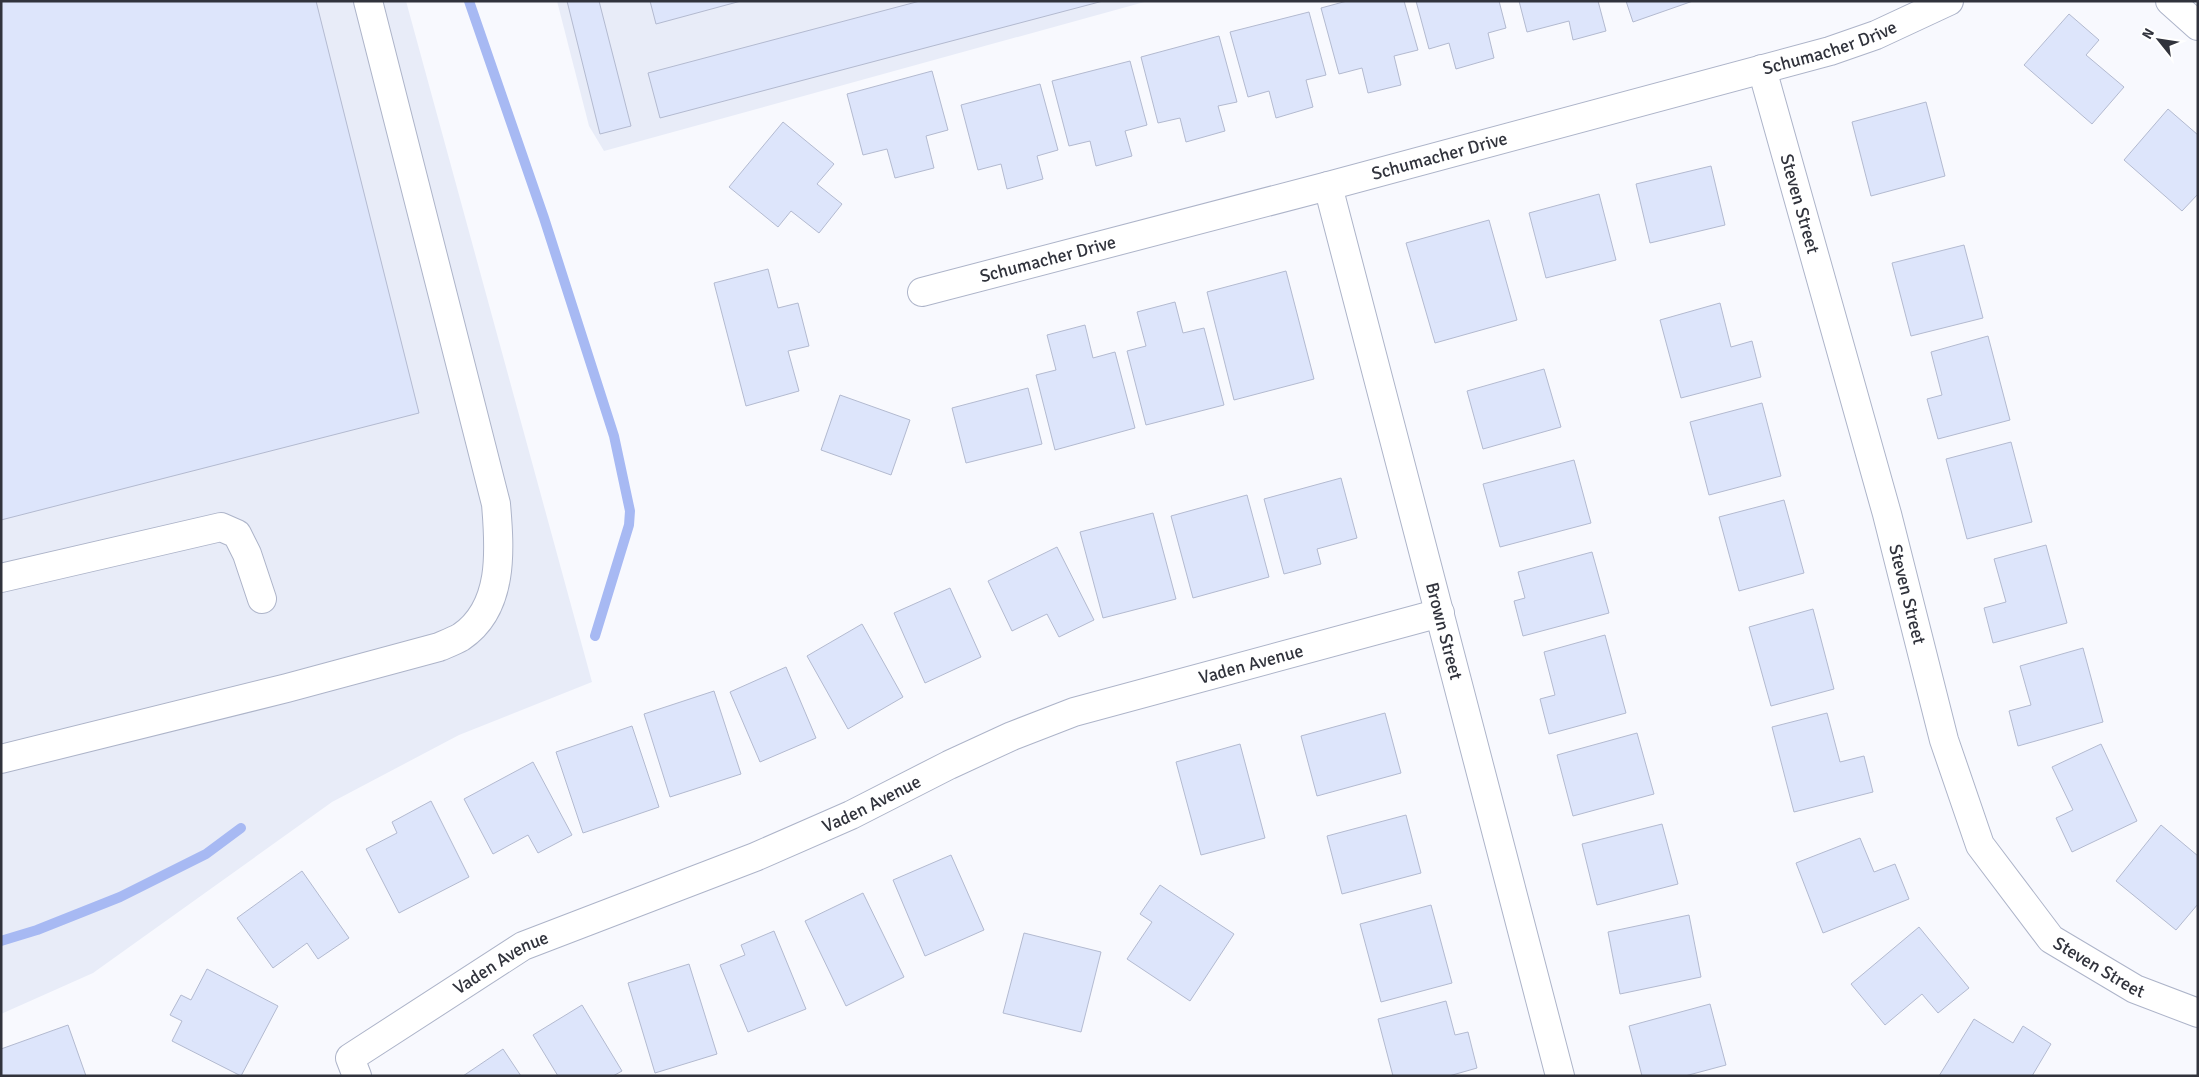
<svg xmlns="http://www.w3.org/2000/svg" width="2199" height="1077" viewBox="0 0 2199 1077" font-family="Signika,sans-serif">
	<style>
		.built { fill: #e8ecf8 }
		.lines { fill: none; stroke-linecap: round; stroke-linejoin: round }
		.stream { stroke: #a7b9f3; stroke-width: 10 }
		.building { fill: #dde5fb; stroke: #b3bad0 }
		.minor-casing { stroke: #adb4c9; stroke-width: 30 }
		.minor { stroke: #fff; stroke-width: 28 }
		.labels { text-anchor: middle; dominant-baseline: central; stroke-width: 4; stroke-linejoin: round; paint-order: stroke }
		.street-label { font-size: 18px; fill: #31333c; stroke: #fff }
	</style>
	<rect width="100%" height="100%" fill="#f8f9fe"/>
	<g class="built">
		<polygon points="1,1 406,1 592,682 459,735 332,802 93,973 1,1014"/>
		<polygon points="557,1 1148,1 604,151 589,126"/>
	</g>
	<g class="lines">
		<g class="stream">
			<polyline points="469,1 544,218 614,436 630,511 629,525 595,636"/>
			<polyline points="1,941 37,930 120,897 206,854 241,828"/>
		</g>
	</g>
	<g class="building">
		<polygon points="1,1 316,1 419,413 1,520"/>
		<polygon points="567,1 599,1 631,126 600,134"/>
		<polygon points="650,1 741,1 656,24"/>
		<polygon points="920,1 1103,1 660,118 648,73"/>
		<polygon points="1347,1 1404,1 1418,50 1394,56 1401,85 1368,93 1362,68 1339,74 1321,8"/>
		<polygon points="1416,1 1499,1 1506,28 1488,33 1494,58 1456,69 1449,43 1429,49"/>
		<polygon points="1519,1 1598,1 1606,31 1573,40 1569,21 1527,32"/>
		<polygon points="1626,1 1693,1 1633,22"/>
		<polygon points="1309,12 1326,75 1306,80 1313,107 1276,118 1269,91 1248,97 1230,32"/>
		<polygon points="2069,14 2099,40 2086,55 2124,87 2092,124 2024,65"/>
		<polygon points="1219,36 1237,102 1218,106 1225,131 1186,142 1180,118 1158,123 1141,57"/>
		<polygon points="1130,61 1147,125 1125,131 1132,156 1096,166 1090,141 1069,146 1052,81"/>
		<polygon points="932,71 948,130 926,136 934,168 895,178 887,149 863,155 847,94"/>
		<polygon points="1040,84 1058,150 1037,156 1043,179 1007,189 1001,164 978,170 961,105"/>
		<polygon points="1926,102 1945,176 1871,196 1852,122"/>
		<polygon points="2168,109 2198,135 2198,194 2182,211 2124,160"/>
		<polygon points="783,122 834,164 817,184 842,204 819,233 791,211 778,227 729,187"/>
		<polygon points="1711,166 1725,225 1650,243 1636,184"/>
		<polygon points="1599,194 1616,260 1546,278 1529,213"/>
		<polygon points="1489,220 1517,320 1435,343 1406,243"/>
		<polygon points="1964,245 1983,318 1911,336 1892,263"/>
		<polygon points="768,269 778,308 798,303 809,346 788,351 799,391 746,406 714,283"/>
		<polygon points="1286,271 1314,379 1234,400 1207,292"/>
		<polygon points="1175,302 1183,333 1204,328 1224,405 1146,425 1127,351 1146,346 1137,312"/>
		<polygon points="1720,303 1731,347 1752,341 1761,377 1681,398 1660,320"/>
		<polygon points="1085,325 1093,358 1115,352 1135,428 1055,450 1036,375 1056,370 1047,335"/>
		<polygon points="1988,336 2010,420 1938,439 1927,399 1942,395 1931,352"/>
		<polygon points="1544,369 1561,427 1483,449 1467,391"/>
		<polygon points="1028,388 1042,444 966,463 952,408"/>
		<polygon points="840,395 910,420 891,475 821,450"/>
		<polygon points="1762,403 1781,476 1709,495 1690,422"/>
		<polygon points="2011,442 2032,522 1967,539 1946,459"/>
		<polygon points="1574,460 1591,523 1500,547 1483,484"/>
		<polygon points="1341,478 1357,538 1317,549 1321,564 1284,574 1264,499"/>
		<polygon points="1247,495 1269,577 1193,598 1171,516"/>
		<polygon points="1784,500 1804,573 1739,591 1719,517"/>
		<polygon points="1153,513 1176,599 1103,618 1080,532"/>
		<polygon points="2046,545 2067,623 1993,643 1984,608 2006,602 1994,559"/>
		<polygon points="1057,547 1094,620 1059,637 1047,614 1012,631 988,581"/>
		<polygon points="1592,552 1609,613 1523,636 1514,601 1525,598 1518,572"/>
		<polygon points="950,588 981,657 925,683 894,613"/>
		<polygon points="1813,609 1834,689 1771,706 1749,627"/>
		<polygon points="862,624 903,697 848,729 807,656"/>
		<polygon points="1605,635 1626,713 1549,734 1540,699 1555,695 1544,652"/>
		<polygon points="2083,648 2103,722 2018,746 2009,711 2031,705 2020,666"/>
		<polygon points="786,667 816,738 760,762 730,692"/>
		<polygon points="714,691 741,774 670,797 644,714"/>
		<polygon points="1385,713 1401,773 1317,796 1301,736"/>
		<polygon points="1827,713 1840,762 1864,756 1873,792 1794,812 1772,727"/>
		<polygon points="632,726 659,807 583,833 556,752"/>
		<polygon points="1637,733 1654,794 1573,816 1557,755"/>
		<polygon points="1240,744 1265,838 1201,855 1176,762"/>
		<polygon points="2101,744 2137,821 2072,852 2056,818 2073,810 2052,767"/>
		<polygon points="533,762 572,835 538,853 528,835 493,854 464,799"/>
		<polygon points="431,801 469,877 399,913 366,849 397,833 392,822"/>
		<polygon points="1406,815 1421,873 1342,894 1327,836"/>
		<polygon points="1662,824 1678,884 1597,905 1582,844"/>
		<polygon points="2161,825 2198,856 2198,904 2176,930 2116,881"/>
		<polygon points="1860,838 1874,872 1895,864 1909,899 1823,933 1796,863"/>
		<polygon points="951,855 984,930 925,956 893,880"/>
		<polygon points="302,871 349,938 318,959 307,943 273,968 237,918"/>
		<polygon points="1160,885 1234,934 1190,1001 1127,959 1152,922 1140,914"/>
		<polygon points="863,893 904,977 846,1006 805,921"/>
		<polygon points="1431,905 1452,983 1381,1002 1360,924"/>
		<polygon points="1689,915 1701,977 1620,994 1608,932"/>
		<polygon points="1919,927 1969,988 1938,1013 1922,994 1885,1025 1851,984"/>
		<polygon points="774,931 806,1009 748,1032 720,965 745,955 741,945"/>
		<polygon points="1024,933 1101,952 1081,1032 1003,1013"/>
		<polygon points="689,964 717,1054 655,1073 628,983"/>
		<polygon points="207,969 278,1006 241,1076 172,1041 182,1021 170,1015 181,995 191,1000"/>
		<polygon points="1446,1001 1455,1035 1468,1032 1477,1068 1449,1076 1393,1076 1378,1019"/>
		<polygon points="1710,1004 1726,1065 1685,1076 1642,1076 1629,1026"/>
		<polygon points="582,1005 622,1071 613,1076 558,1076 533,1035"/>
		<polygon points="1974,1019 2013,1043 2023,1026 2051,1044 2032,1076 1939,1076"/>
		<polygon points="68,1025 86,1076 1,1076 1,1049"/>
		<polygon points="503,1049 521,1076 463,1076"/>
	</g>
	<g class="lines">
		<g class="minor-casing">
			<g id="minor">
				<polyline points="2170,1 2198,26"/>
				<path id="s1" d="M 1762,69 L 1887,514 L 1944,740 L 1980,845 L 2051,939 L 2135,989 L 2198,1013"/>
				<path id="s2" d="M 1328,186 L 1560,1076"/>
				<path id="s3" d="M 922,292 L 1328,186 L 1830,51 L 1876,35 L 1949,1"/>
				<polyline points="1,578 221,527 237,534 247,554 262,599"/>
				<path d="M 1,759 L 287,688 L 439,647 C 446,644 454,641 461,637 C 504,608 500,550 496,504 L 368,1"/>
				<path id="s4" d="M 357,1076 L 350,1058 L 523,946 L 755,857 L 851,815 L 949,765 L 1012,736 L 1074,712 L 1440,613"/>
			</g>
		</g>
		<use href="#minor" class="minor"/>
	</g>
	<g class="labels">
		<g class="street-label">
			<text stroke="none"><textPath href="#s3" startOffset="940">Schumacher Drive</textPath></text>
			<text stroke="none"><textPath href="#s3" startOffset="535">Schumacher Drive</textPath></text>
			<text stroke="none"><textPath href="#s1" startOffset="140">Steven Street</textPath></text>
			<text stroke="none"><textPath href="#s3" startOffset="130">Schumacher Drive</textPath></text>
			<text stroke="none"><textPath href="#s1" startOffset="545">Steven Street</textPath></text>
			<text stroke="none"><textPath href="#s2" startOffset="460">Brown Street</textPath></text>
			<text stroke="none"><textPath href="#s4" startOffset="1008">Vaden Avenue</textPath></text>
			<text stroke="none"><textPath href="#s4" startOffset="602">Vaden Avenue</textPath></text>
			<text stroke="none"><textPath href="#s4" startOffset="198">Vaden Avenue</textPath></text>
			<text stroke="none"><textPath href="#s1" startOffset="980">Steven Street</textPath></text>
		</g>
	</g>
	<rect width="2199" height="1077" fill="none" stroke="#31333c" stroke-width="5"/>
	<g transform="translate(2159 40) rotate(300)" stroke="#ffffff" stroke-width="4" paint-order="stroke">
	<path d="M0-4L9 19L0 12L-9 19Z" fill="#31333c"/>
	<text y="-8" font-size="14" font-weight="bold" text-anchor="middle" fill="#31333c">N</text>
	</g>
</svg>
